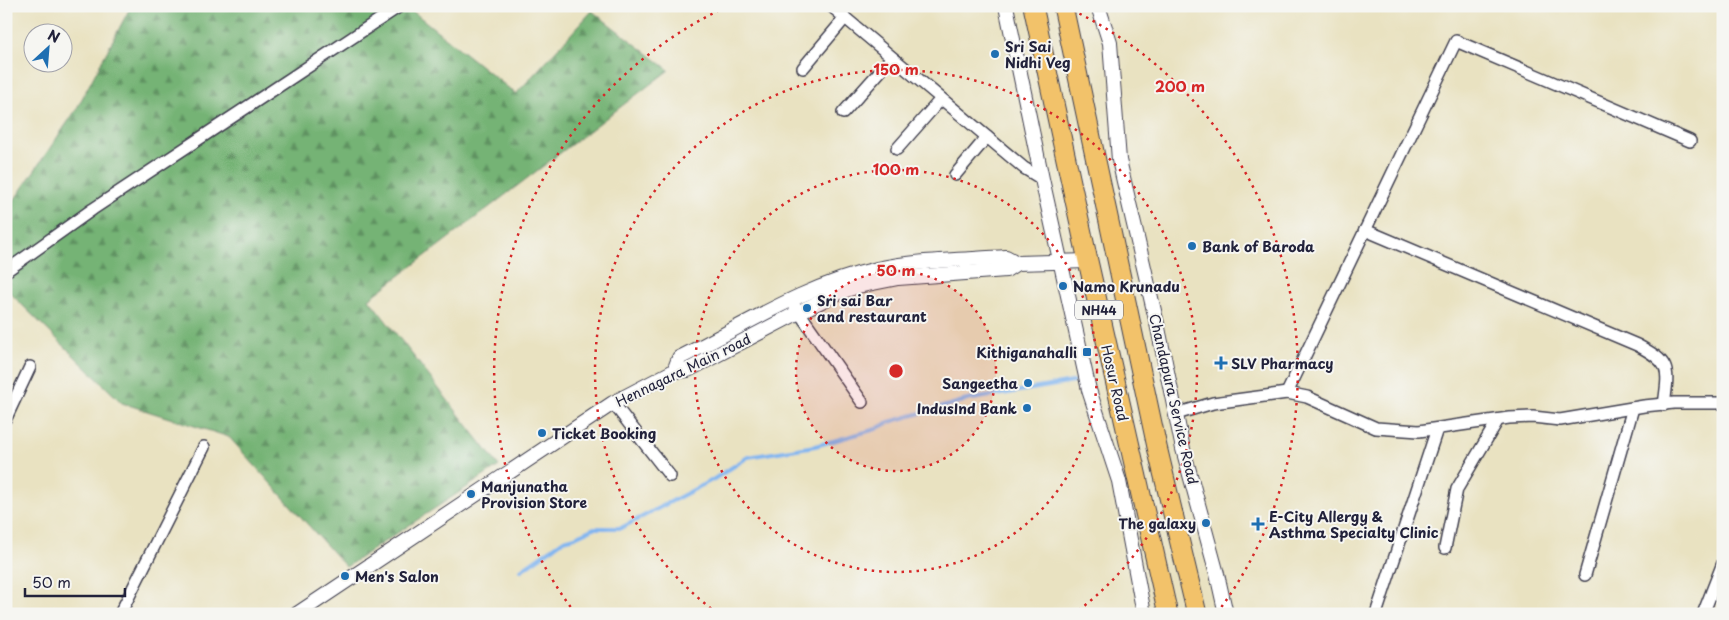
<svg xmlns="http://www.w3.org/2000/svg" width="1729" height="620" viewBox="0 0 1729 620" font-family="'Playpen Sans',sans-serif">
	<style>
		.forest { fill: url(#forest-firs); stroke: #4b6a58 }
		.lines { fill: none; stroke-linecap: round; stroke-linejoin: round }
		.stream { stroke: #82b6f0; stroke-width: 4 }
		.minor-casing { stroke: #403f4f; stroke-width: 14 }
		.tertiary-casing { stroke: #403f4f; stroke-width: 16 }
		.trunk-casing { stroke: #403f4f; stroke-width: 21 }
		.minor { stroke: #fff; stroke-width: 11 }
		.tertiary { stroke: #fff; stroke-width: 14 }
		.trunk { stroke: #f2c26a; stroke-width: 19 }
		.ring { fill: none; stroke: #d62828; stroke-width: 2.5; stroke-dasharray: 2.5 5 }
		.poi-dot { fill: #1f6fb2; stroke: #f6f6f2; stroke-width: 2 }
		.labels { text-anchor: middle; dominant-baseline: central; stroke-width: 4; stroke-linejoin: round; paint-order: stroke }
		.shield { fill: #f6f6f2; stroke: #626272; stroke-width: 1 }
		.shield-label { font-size: 12px; font-weight: bold; fill: #22223b }
		.poi-label { font-size: 14px; font-weight: bold; fill: #22223b; stroke: #f6f6f2; text-anchor: start }
		.street-label { font-size: 14px; fill: #22223b; stroke: #f6f6f2 }
		.centre { fill: #d62828; stroke: #f6f6f2; stroke-width: 2.5 }
		.ring-label { font-size: 15px; text-anchor: middle; font-weight: bold; fill: #d62828; stroke: #f6f6f2; stroke-width: 4; stroke-linejoin: round; paint-order: stroke }
	</style>
	<defs>
		<pattern id="forest-firs" width="22" height="20" patternUnits="userSpaceOnUse" patternTransform="scale(1.25)"><rect width="22" height="20" fill="#74b375"/><path d="M5 1l3.5 6h-7zM16 11l3.5 6h-7z" fill="#5f9161"/></pattern>
	</defs>
	<rect width="100%" height="100%" fill="#f6f6f2"/>
	<filter id="ink" filterUnits="userSpaceOnUse"><feTurbulence type="fractalNoise" baseFrequency=".02" numOctaves="2"/><feDisplacementMap in="SourceGraphic" scale="10" xChannelSelector="R" yChannelSelector="G"/><feConvolveMatrix kernelMatrix="1 2 1 2 8 2 1 2 1" color-interpolation-filters="sRGB"/></filter>
	<filter id="wash" filterUnits="userSpaceOnUse"><feTurbulence type="fractalNoise" baseFrequency=".0096" numOctaves="4" result="noise"/><feDisplacementMap in="SourceGraphic" scale="20" xChannelSelector="R" yChannelSelector="G"/><feGaussianBlur stdDeviation="1.12" result="paint"/><feColorMatrix in="noise" values="0 0 0 0 0 0 0 0 0 0 0 0 0 0 0 0 0 1.4 0 .05"/><feComposite in="paint" operator="in"/></filter>
	<g filter="url(#wash)">
		<rect width="100%" height="100%" fill="#e9e2c1"/>
		<polygon class="forest" points="131,6 406,6 516,94 592,11 669,70 369,299 499,466 346,567 229,437 122,403 6,289 6,212 76,110"/>
		<g class="lines">
			<polyline class="stream" points="521,570 564,540 575,537 594,528 621,528 714,479 748,457 815,446 876,429 889,422 967,400 1073,382"/>
		</g>
	</g>
	<g filter="url(#ink)">
		<g class="lines">
			<g class="minor-casing">
				<g id="minor">
					<polyline points="831,6 1024,168 1042,179"/>
					<polyline points="803,68 845,18"/>
					<polyline points="843,113 892,58"/>
					<polyline points="897,149 941,99"/>
					<polyline points="955,175 987,137"/>
					<path d="M 1365,230 L 1637,345 C 1671,363 1669,368 1664,405"/>
					<polyline points="6,271 93,209 400,6"/>
					<polyline points="794,305 862,402"/>
					<polyline points="1287,393 1456,41 1690,141"/>
					<polyline points="613,403 670,476"/>
					<polyline points="1176,414 1213,403 1287,393 1307,397 1376,428 1419,431 1509,418 1533,417 1560,420 1644,406 1674,403 1723,403"/>
					<polyline points="6,418 30,367"/>
					<polyline points="1445,548 1457,489 1498,420"/>
					<polyline points="1585,575 1633,408"/>
					<polyline points="120,614 204,447"/>
					<polyline points="1376,614 1437,429"/>
					<polyline points="1703,614 1723,563"/>
				</g>
			</g>
			<g class="tertiary-casing">
				<g id="tertiary">
					<polyline points="1006,6 1042,179 1089,390 1119,481 1144,614"/>
					<polyline points="1098,6 1110,43 1119,160 1158,328 1183,449 1217,574 1226,614"/>
					<path d="M 674,371 L 679,358 C 743,326 806,285 877,269 C 919,260 963,260 1006,257 L 1017,263"/>
					<polyline points="297,614 613,403 674,371 688,370 799,312 840,292 858,286 898,278 1006,270 1017,263 1088,261"/>
				</g>
			</g>
			<g class="trunk-casing">
				<g id="trunk">
					<polyline points="1033,6 1088,261 1168,614"/>
					<polyline points="1063,6 1157,447 1197,614"/>
				</g>
			</g>
			<use href="#minor" class="minor"/>
			<use href="#tertiary" class="tertiary"/>
			<use href="#trunk" class="trunk"/>
		</g>
	</g>
	<circle cx="896" cy="371" r="100" fill="#d62828" fill-opacity=".12"/>
	<g class="ring">
		<circle cx="896" cy="371" r="100"/>
		<circle cx="896" cy="371" r="201"/>
		<path d="M717 613A301 301 0 1 1 1075 613"/>
		<path d="M575 613A402 402 0 0 1 726 7M1066 7A402 402 0 0 1 1217 613"/>
	</g>
	<g class="poi-dot">
		<circle cx="995" cy="54" r="5"/>
		<circle cx="1192" cy="246" r="5"/>
		<circle cx="1063" cy="286" r="5"/>
		<circle cx="807" cy="308" r="5"/>
		<rect x="1082" y="347" width="10" height="10" rx="2.5"/>
		<path d="M1218.5 355.5h5v5h5v5h-5v5h-5v-5h-5v-5h5z"/>
		<circle cx="1028" cy="383" r="5"/>
		<circle cx="1027" cy="408" r="5"/>
		<circle cx="542" cy="433" r="5"/>
		<circle cx="471" cy="494" r="5"/>
		<circle cx="1206" cy="523" r="5"/>
		<path d="M1255.5 516.5h5v5h5v5h-5v5h-5v-5h-5v-5h5z"/>
		<circle cx="345" cy="576" r="5"/>
	</g>
	<g class="labels">
		<rect class="shield" x="1075" y="300.5" width="48" height="19" rx="4"/>
		<g class="shield-label">
			<text x="1099" y="310">NH44</text>
		</g>
		<g class="poi-label">
			<text x="1005" y="46">Sri Sai<tspan x="1005" dy="16">Nidhi Veg</tspan></text>
			<text x="1202" y="246">Bank of Baroda</text>
			<text x="1073" y="286">Namo Krunadu</text>
			<text x="817" y="300">Sri sai Bar<tspan x="817" dy="16">and restaurant</tspan></text>
			<text x="1077" y="352" text-anchor="end">Kithiganahalli</text>
			<text x="1231" y="363">SLV Pharmacy</text>
			<text x="1018" y="383" text-anchor="end">Sangeetha</text>
			<text x="1017" y="408" text-anchor="end">IndusInd Bank</text>
			<text x="552" y="433">Ticket Booking</text>
			<text x="481" y="486">Manjunatha<tspan x="481" dy="16">Provision Store</tspan></text>
			<text x="1269" y="516">E-City Allergy &amp;<tspan x="1269" dy="16">Asthma Specialty Clinic</tspan></text>
			<text x="1196" y="523" text-anchor="end">The galaxy</text>
			<text x="355" y="576">Men's Salon</text>
		</g>
		<g class="street-label">
			<text transform="translate(683 370) rotate(-26)">Hennagara Main road</text>
			<text transform="translate(1115 383) rotate(77)">Hosur Road</text>
			<text transform="translate(1174 399) rotate(77)">Chandapura Service Road</text>
		</g>
	</g>
	<circle cx="896" cy="371" r="8" class="centre"/>
	<g class="ring-label">
		<text x="896" y="75">150 m</text>
		<text x="1180" y="92">200 m</text>
		<text x="896" y="175">100 m</text>
		<text x="896" y="276">50 m</text>
	</g>
	<rect width="1729" height="620" fill="none" stroke="#f6f6f2" stroke-width="25"/>
	<g transform="translate(48 48) rotate(26)"><circle r="24" fill="#f6f6f2" stroke="#a1a1a9"/>
	<path d="M0-4L9 19L0 12L-9 19Z" fill="#1f6fb2"/>
	<text y="-8" font-size="14" font-weight="bold" text-anchor="middle" fill="#22223b">N</text>
	</g>
	<path d="M25 588v8h100v-8" fill="none" stroke="#22223b" stroke-width="2.5"/>
	<text x="32" y="588" font-size="15" fill="#22223b" stroke="#f6f6f2" stroke-width="4" paint-order="stroke">50 m</text>
</svg>
